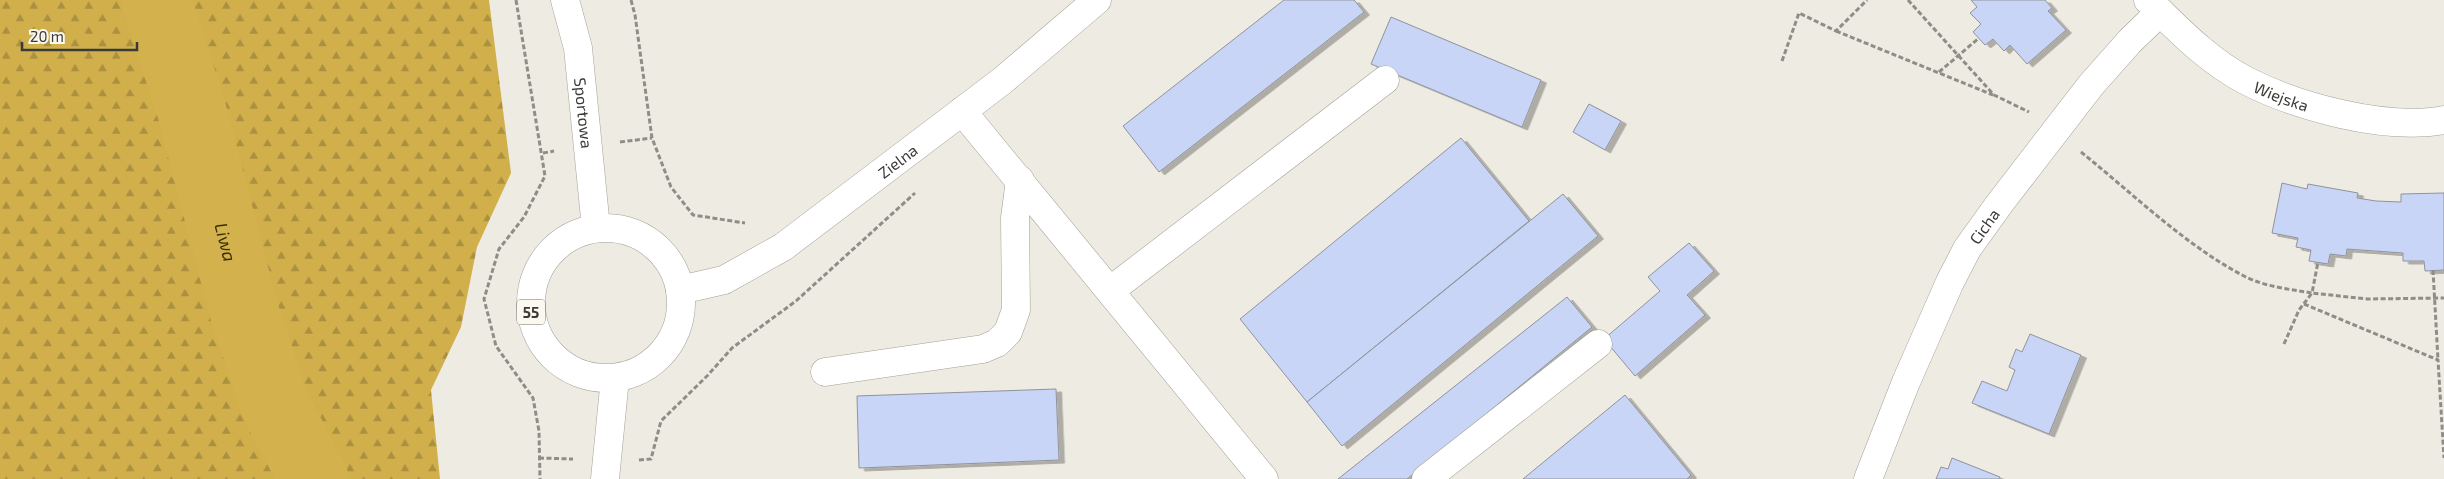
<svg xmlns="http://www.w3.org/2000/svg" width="2444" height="479" viewBox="0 0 2444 479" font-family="'Exo 2',sans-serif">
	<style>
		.forest { fill: url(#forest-firs) }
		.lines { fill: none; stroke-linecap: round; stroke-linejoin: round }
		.river { stroke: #d3b24e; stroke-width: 69 }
		.building { fill: #c8d5f7; stroke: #90939b; filter: url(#shadow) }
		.minor-casing { stroke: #a3a098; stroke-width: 29 }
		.major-casing { stroke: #a3a098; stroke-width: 29 }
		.path { stroke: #8f8d87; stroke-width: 3; stroke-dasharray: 5 2.5; stroke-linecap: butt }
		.minor { stroke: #fff; stroke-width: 28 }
		.major { stroke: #fff; stroke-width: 28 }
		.labels { text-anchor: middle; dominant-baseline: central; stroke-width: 5; stroke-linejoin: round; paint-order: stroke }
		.shield { fill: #fbf8f0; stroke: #75736e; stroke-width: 1 }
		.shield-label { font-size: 15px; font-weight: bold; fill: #3b3a37 }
		.street-label { font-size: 16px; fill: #3b3a37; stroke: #fbf8f0 }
		.water-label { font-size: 18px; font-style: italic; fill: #3d2f03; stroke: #fbf8f0 }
	</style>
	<defs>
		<pattern id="forest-firs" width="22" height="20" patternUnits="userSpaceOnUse" patternTransform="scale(1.25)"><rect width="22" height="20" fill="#d1b04c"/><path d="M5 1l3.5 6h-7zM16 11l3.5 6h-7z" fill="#ab9040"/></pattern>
		<filter id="shadow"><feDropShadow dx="5.5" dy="3" stdDeviation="0" flood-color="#0004"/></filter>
	</defs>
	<rect width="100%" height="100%" fill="#eeebe2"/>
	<polygon class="forest" points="0,0 489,0 511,173 477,247 461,327 431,390 440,479 0,479"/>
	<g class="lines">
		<path class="river" id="s1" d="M 156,0 L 191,108 L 244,311 L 275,405 L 314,479"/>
	</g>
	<g class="building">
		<polygon points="1284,0 1354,0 1364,12 1159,172 1123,126"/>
		<polygon points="1971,0 2045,0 2052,8 2048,11 2066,30 2027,64 2010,45 2004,51 1993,39 1985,45 1973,32 1981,24 1970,13 1977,7"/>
		<polygon points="1391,17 1541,80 1522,127 1371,64"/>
		<polygon points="1589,104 1621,121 1605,150 1573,132"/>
		<polygon points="1461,138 1529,221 1307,402 1240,319"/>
		<polygon points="2282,183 2307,189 2308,184 2358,193 2357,198 2376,201 2401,202 2401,194 2444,193 2444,270 2425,271 2424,261 2403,261 2403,253 2347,249 2346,256 2330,254 2328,264 2309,261 2311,250 2296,247 2298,238 2272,233"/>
		<polygon points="1563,194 1598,236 1342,446 1307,402"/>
		<polygon points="1689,243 1714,271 1687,295 1705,315 1635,376 1604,339 1660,291 1648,277"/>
		<polygon points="1567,297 1592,327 1407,479 1338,479"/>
		<polygon points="2030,334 2081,355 2049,434 1972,403 1982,381 2007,391 2015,370 2009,367 2016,349 2022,352"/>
		<polygon points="1056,389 1059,460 859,468 857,396"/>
		<polygon points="1625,395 1691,475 1687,479 1523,479"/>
		<polygon points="1952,458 2000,477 1999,479 1936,479 1941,467 1948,469"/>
	</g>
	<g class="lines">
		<g class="minor-casing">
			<g id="minor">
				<path id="s2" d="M 2148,0 C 2178,29 2207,60 2245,80 C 2297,107 2386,131 2444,120"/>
				<polyline points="962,111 1264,479"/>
				<path id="s3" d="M 680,290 L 724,280 L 783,247 L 1002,81 L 1097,0"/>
				<polyline points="1111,290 1385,80"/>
				<polyline points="825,372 983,349 997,343 1008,332 1016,310 1015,218 1020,180"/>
				<polyline points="1426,479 1598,344"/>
				<path id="s4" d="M 1868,479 L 1906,382 L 1950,282 L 1967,249 L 2000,203 L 2091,85 L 2130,41 L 2160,12"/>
			</g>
		</g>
		<g class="major-casing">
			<g id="major">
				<path id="s5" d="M 565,0 L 578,48 L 596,228"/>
				<circle cx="606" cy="303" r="75"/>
				<polyline points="605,479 615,378"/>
			</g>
		</g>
		<g class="path">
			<polyline points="516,0 545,176 524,217 499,249 484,299 496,346 533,398 539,431 540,479"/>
			<polyline points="631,0 635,15 652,138 671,187 693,215 745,223"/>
			<polyline points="1908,0 1994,95 2029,112"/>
			<polyline points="1836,31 1993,95"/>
			<polyline points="1782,61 1799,13 1836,31 1867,0"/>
			<polyline points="1939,72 1979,38"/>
			<polyline points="620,142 652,138"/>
			<path d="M 2081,152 C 2132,193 2184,244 2242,275 C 2264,287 2289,289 2312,293 L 2318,262"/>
			<polyline points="543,153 554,151"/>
			<polyline points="2433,270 2438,360"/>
			<polyline points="2304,304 2438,360 2444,458"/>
			<polyline points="2284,344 2299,310 2312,293 2367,299 2444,298"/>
			<polyline points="539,458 573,459"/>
			<polyline points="639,460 651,459 661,421 708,375 732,348 796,301 915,193"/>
		</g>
		<use href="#minor" class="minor"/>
		<use href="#major" class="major"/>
	</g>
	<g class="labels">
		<rect class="shield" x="517" y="299.5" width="28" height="25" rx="4"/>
		<g class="shield-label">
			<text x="531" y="312">55</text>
		</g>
		<g class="street-label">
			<text stroke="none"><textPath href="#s2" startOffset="166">Wiejska</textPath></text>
			<text stroke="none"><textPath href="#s5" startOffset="115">Sportowa</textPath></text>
			<text stroke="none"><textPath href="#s3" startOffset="256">Zielna</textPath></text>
			<text stroke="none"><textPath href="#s4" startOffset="279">Cicha</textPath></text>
		</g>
		<g class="water-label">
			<text stroke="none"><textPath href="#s1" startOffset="252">Liwa</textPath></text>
		</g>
	</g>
	<path d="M22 42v8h115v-8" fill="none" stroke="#3b3a37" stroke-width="2.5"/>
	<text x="30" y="42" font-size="15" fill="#3b3a37" stroke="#fbf8f0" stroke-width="4" paint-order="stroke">20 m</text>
</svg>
